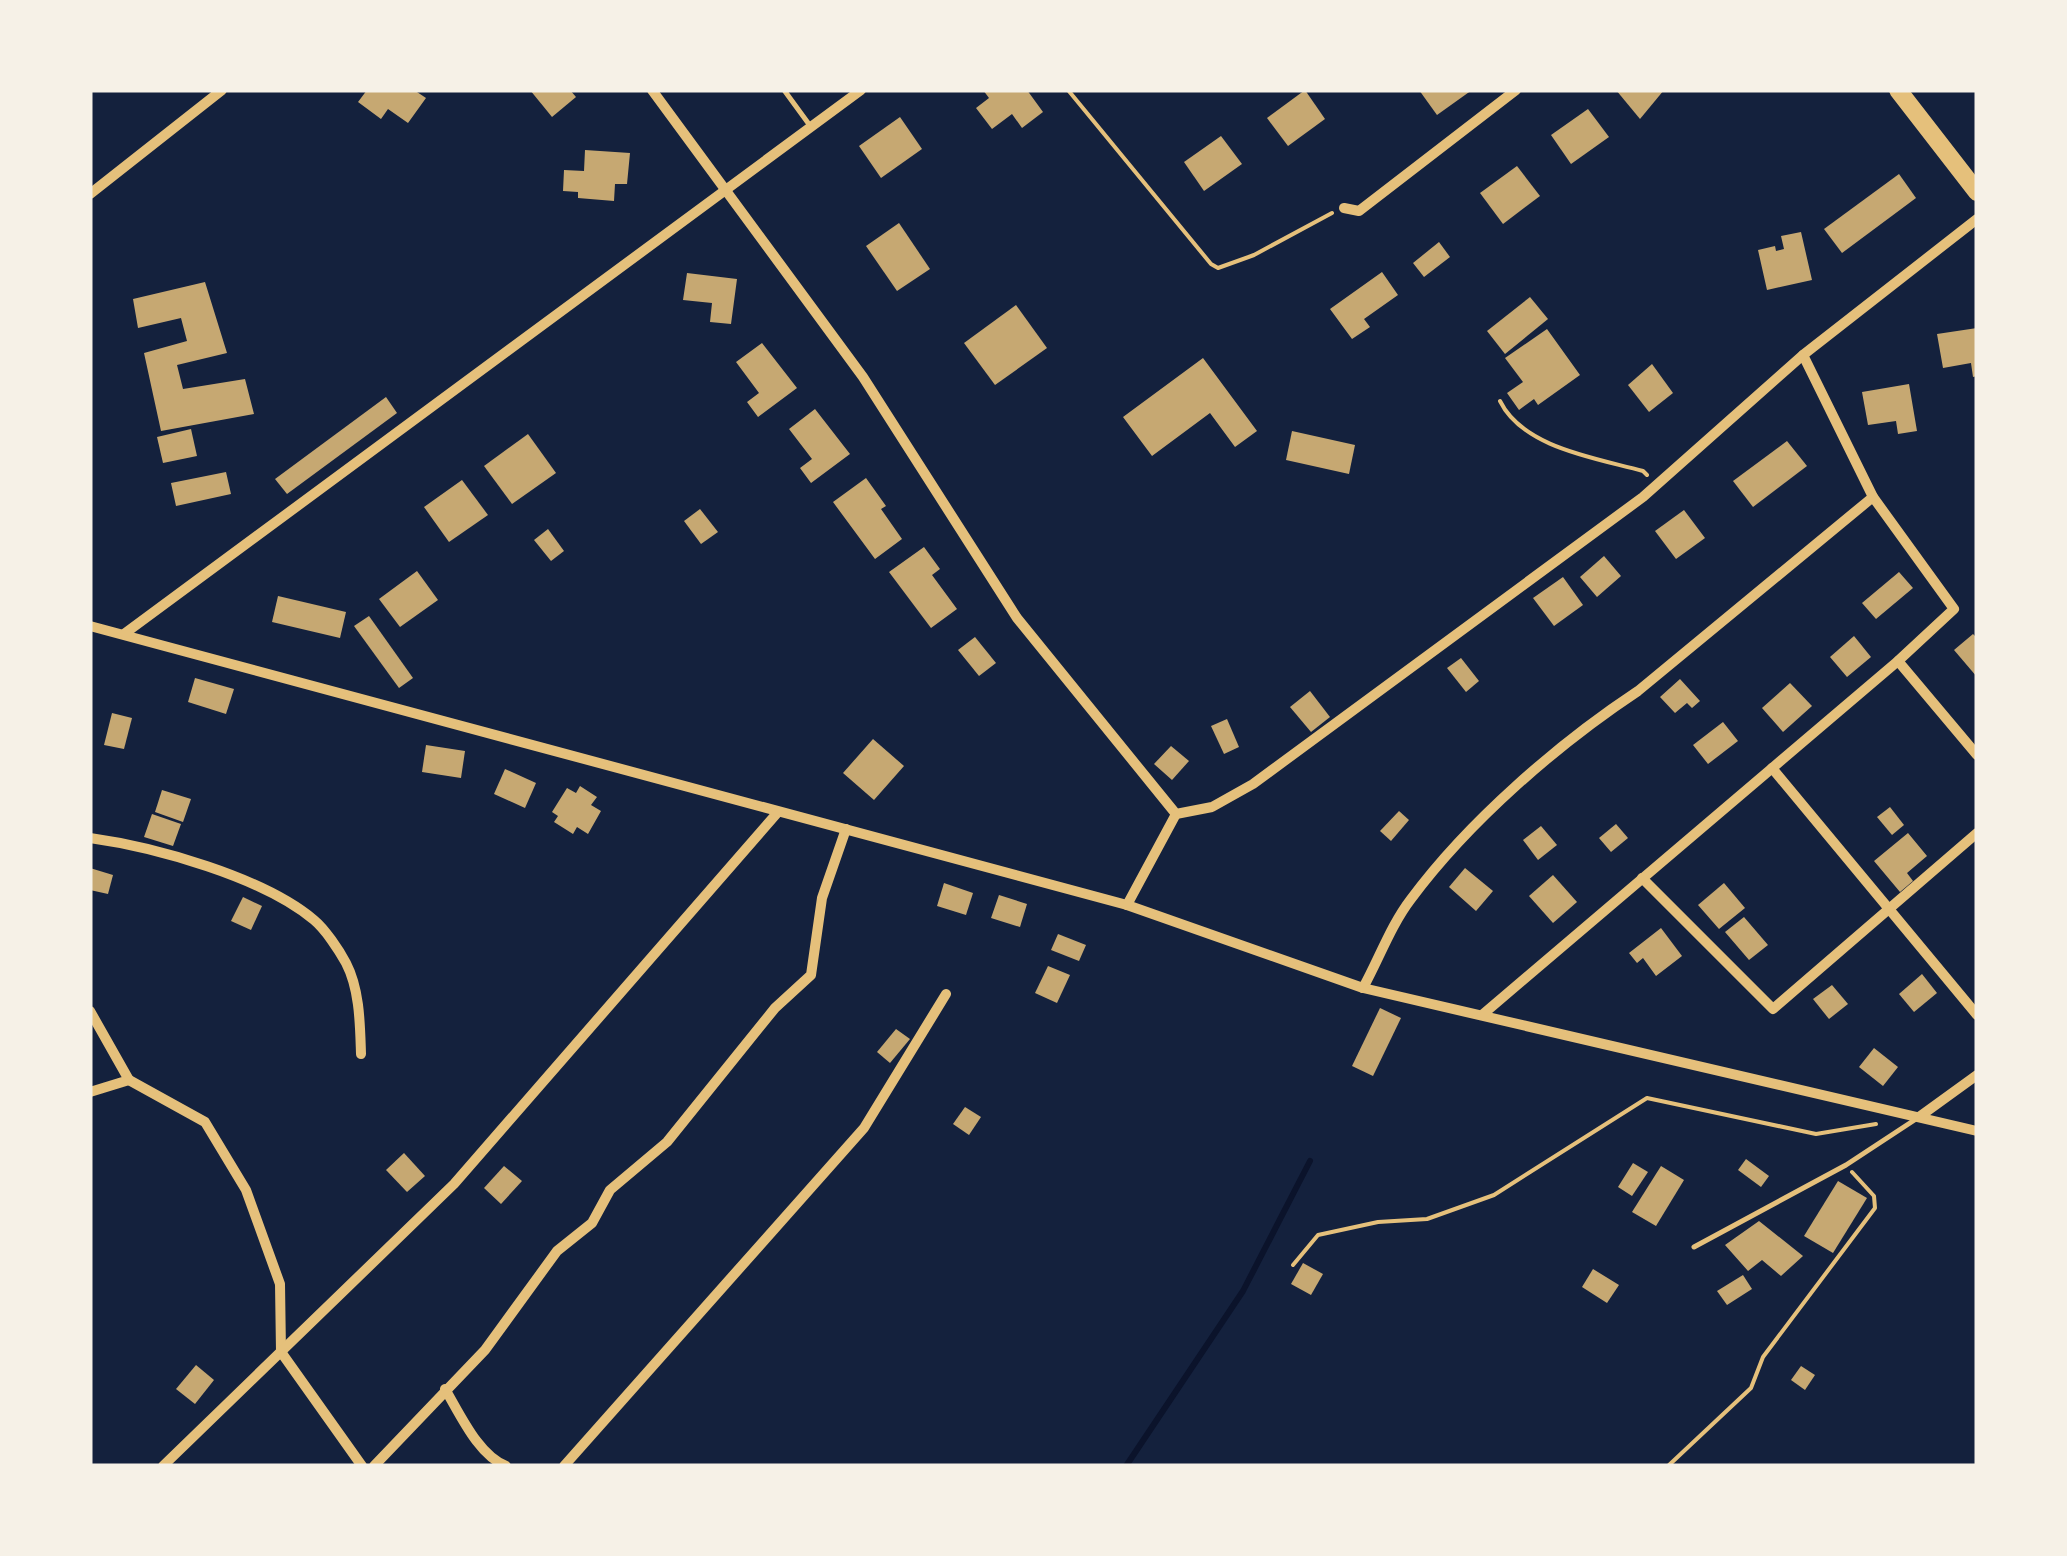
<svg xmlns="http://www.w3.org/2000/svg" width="2067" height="1556" viewBox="0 0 2067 1556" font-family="'IBM Plex Sans',sans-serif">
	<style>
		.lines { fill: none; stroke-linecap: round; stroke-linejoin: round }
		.stream { stroke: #0b132b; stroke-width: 6 }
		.building { fill: #c6a872 }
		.path { stroke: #e5c07b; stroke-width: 4 }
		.service { stroke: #e5c07b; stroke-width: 5 }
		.minor { stroke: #e5c07b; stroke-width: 10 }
		.primary { stroke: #e5c07b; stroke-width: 18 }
	</style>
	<rect width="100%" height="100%" fill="#14213d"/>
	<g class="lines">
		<polyline class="stream" points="1126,1466 1243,1291 1310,1161"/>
	</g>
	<g class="building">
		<polygon points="367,90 414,90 426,98 408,123 388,109 381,119 358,102"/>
		<polygon points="530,90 570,90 576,97 552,117"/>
		<polygon points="983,90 1027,90 1043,112 1022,128 1012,114 992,129 976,108 989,98"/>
		<polygon points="1305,90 1325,119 1288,146 1267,118"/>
		<polygon points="1419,90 1472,90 1437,115"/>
		<polygon points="1616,90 1664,90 1640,119"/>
		<polygon points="1588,109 1609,137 1571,164 1551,135"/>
		<polygon points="900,117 922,149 881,178 859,146"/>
		<polygon points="1221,136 1242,164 1204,191 1184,162"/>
		<polygon points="585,150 630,153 627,184 615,184 614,201 578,198 578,192 563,191 564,170 584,171"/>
		<polygon points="1517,166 1540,196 1503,224 1480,193"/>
		<polygon points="1899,174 1916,198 1842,253 1824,229"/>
		<polygon points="899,223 930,269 897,291 866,246"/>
		<polygon points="1801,232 1812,280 1767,290 1758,250 1775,246 1776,251 1784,249 1781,236"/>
		<polygon points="1439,242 1450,257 1424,277 1413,263"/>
		<polygon points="1382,272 1398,295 1364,319 1370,327 1352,339 1330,309"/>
		<polygon points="687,273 737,279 731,324 710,322 712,303 683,300"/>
		<polygon points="205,282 227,353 177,365 183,389 245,379 254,414 161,431 144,353 187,341 181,318 138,328 133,299"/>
		<polygon points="1530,297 1548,319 1505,354 1487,331"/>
		<polygon points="1016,305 1047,348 995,385 964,343"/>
		<polygon points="1977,328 1977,376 1973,377 1971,363 1943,368 1937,334"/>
		<polygon points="1547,329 1580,375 1538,405 1534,399 1519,410 1507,393 1523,382 1505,358"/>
		<polygon points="762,343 797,388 758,417 747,402 759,393 736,362"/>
		<polygon points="1203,358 1257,431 1235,447 1210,413 1152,456 1123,417"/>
		<polygon points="1652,364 1673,393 1649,412 1628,385"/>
		<polygon points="1909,384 1917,431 1898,434 1896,421 1868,425 1862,392"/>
		<polygon points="386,397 397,413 287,494 275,479"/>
		<polygon points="815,409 850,454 811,483 800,468 812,459 789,429"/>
		<polygon points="191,429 197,456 163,463 157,437"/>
		<polygon points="1292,431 1355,445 1349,474 1286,460"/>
		<polygon points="528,434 556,473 512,504 484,466"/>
		<polygon points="1787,441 1807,466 1753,507 1733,481"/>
		<polygon points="226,472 231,494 176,506 171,483"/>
		<polygon points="866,478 886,506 881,509 902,539 875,559 833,502"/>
		<polygon points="462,480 488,515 449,542 424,507"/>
		<polygon points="700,509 718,532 701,544 684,521"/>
		<polygon points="1684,510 1705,538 1676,559 1655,531"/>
		<polygon points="548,529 564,551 551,561 534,540"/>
		<polygon points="924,547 940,569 932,575 957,609 931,628 889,572"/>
		<polygon points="1604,556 1621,576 1597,597 1580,577"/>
		<polygon points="417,571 438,600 400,627 379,599"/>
		<polygon points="1899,572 1913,588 1876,619 1862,603"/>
		<polygon points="1563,577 1583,605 1554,626 1533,598"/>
		<polygon points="278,596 346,612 340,638 272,622"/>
		<polygon points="369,616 413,678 399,688 354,626"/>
		<polygon points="1973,634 1977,638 1977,677 1954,650"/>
		<polygon points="1854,636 1871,657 1847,677 1830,657"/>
		<polygon points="975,637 996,663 979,676 958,650"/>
		<polygon points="1461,658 1479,681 1466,692 1447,668"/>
		<polygon points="195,678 234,689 226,714 188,702"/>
		<polygon points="1680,679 1700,701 1692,708 1687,703 1675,713 1660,697"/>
		<polygon points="1790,683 1812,706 1783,732 1762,708"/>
		<polygon points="1310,691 1330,717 1311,732 1290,707"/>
		<polygon points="112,713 132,718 124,749 104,745"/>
		<polygon points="1227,719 1239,747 1224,754 1211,726"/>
		<polygon points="1723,722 1738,741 1708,764 1693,745"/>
		<polygon points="873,739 904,766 874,800 843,773"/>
		<polygon points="426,745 465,751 461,778 422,772"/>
		<polygon points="1171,746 1189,761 1172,780 1154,764"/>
		<polygon points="505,769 536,783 525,808 494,794"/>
		<polygon points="580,786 597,797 591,805 601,811 588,834 577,827 573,834 554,822 558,816 552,812 567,788 576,793"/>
		<polygon points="162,790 191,799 183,822 155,812"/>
		<polygon points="1890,807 1904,825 1892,835 1877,817"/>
		<polygon points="1399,811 1409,820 1391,841 1380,831"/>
		<polygon points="152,814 181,824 173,846 144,837"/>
		<polygon points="1616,824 1628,838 1611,852 1599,838"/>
		<polygon points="1541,826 1557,845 1538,860 1523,840"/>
		<polygon points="1908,833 1927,856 1907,873 1913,881 1900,892 1874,861"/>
		<polygon points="90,868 113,875 108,894 90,890"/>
		<polygon points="1465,868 1493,891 1476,911 1449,887"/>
		<polygon points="1553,875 1577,902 1553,923 1529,896"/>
		<polygon points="944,883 973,893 966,915 937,906"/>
		<polygon points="1724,883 1745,908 1719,929 1698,905"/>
		<polygon points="999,895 1027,904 1020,927 991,918"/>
		<polygon points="243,897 262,906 251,930 231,921"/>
		<polygon points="1744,917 1768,945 1749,960 1725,932"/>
		<polygon points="1661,928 1682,956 1656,976 1643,958 1637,963 1629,953"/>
		<polygon points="1058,934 1086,945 1079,961 1051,950"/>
		<polygon points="1048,966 1070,975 1057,1003 1035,993"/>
		<polygon points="1922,974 1937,993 1914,1012 1899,994"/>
		<polygon points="1832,985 1848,1004 1829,1019 1813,999"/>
		<polygon points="1380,1008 1401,1018 1373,1076 1352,1066"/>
		<polygon points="896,1029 910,1039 890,1063 877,1052"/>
		<polygon points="1874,1048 1898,1067 1883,1086 1859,1067"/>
		<polygon points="965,1107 981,1117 969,1135 953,1124"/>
		<polygon points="404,1153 425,1176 407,1192 386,1170"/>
		<polygon points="1746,1159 1769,1176 1761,1187 1738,1170"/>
		<polygon points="1633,1163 1648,1172 1632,1196 1618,1187"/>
		<polygon points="504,1166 522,1181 501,1204 484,1188"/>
		<polygon points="1661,1166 1684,1180 1656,1226 1632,1212"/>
		<polygon points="1838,1181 1867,1198 1833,1253 1804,1236"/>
		<polygon points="1759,1221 1803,1256 1781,1276 1762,1260 1748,1271 1725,1245"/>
		<polygon points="1303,1263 1323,1274 1311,1295 1291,1284"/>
		<polygon points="1593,1269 1619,1285 1607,1303 1582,1287"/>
		<polygon points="1743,1275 1752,1289 1727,1305 1717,1291"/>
		<polygon points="196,1365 214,1380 195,1404 176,1389"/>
		<polygon points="1801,1366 1815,1375 1805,1390 1791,1380"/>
	</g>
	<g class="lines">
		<g class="path">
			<polyline points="1068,90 1211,264 1218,268 1254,255 1332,213"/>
			<path d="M 1500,401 C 1523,448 1596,458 1643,471 L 1647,475"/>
			<polyline points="1293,1265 1318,1235 1378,1222 1427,1219 1494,1195 1647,1098 1816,1134 1876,1124"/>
			<polyline points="1668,1466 1751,1388 1763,1357 1875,1208 1874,1196 1852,1172"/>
		</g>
		<g class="service">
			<polyline points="784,90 811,127"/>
			<polyline points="1694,1247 1846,1165 1916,1119"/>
		</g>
		<g class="minor">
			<polyline points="652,90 863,377 1017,618 1176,814 1212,807 1253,784 1643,497 1803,355 1977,219"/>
			<polyline points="90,194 222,90"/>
			<polyline points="1344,208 1359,211 1516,90"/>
			<polyline points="90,626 1127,905 1363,988 1977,1131"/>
			<polyline points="124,634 861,90"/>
			<polyline points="1898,661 1977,755"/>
			<polyline points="1772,768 1977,1015"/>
			<path d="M 90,838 C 155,847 263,877 314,920 C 325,929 339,950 346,963 C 360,990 360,1025 361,1054"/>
			<polyline points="1642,878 1773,1009 1977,833"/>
			<polyline points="1127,905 1176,814"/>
			<path d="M 1363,988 C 1379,959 1391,925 1411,899 C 1469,821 1558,744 1638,691 L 1873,497"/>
			<polyline points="90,1011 129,1080 90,1092"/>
			<polyline points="1482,1015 1898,661 1954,609 1873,497 1803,355"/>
			<polyline points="129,1080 205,1122 246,1190 280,1284 281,1352 362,1466"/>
			<polyline points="1919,1117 1977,1075"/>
			<path d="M 445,1389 C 460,1414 478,1455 506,1466"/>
			<polyline points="163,1466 454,1184 778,812"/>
			<polyline points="374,1466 485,1350 557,1251 592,1223 610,1190 667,1142 775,1008 811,975 822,898 846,829"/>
			<polyline points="564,1466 864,1128 946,994"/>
		</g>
		<polyline class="primary" points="1898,90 1977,192"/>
	</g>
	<rect width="2067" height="1556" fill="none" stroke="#f6f1e7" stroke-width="185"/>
</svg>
